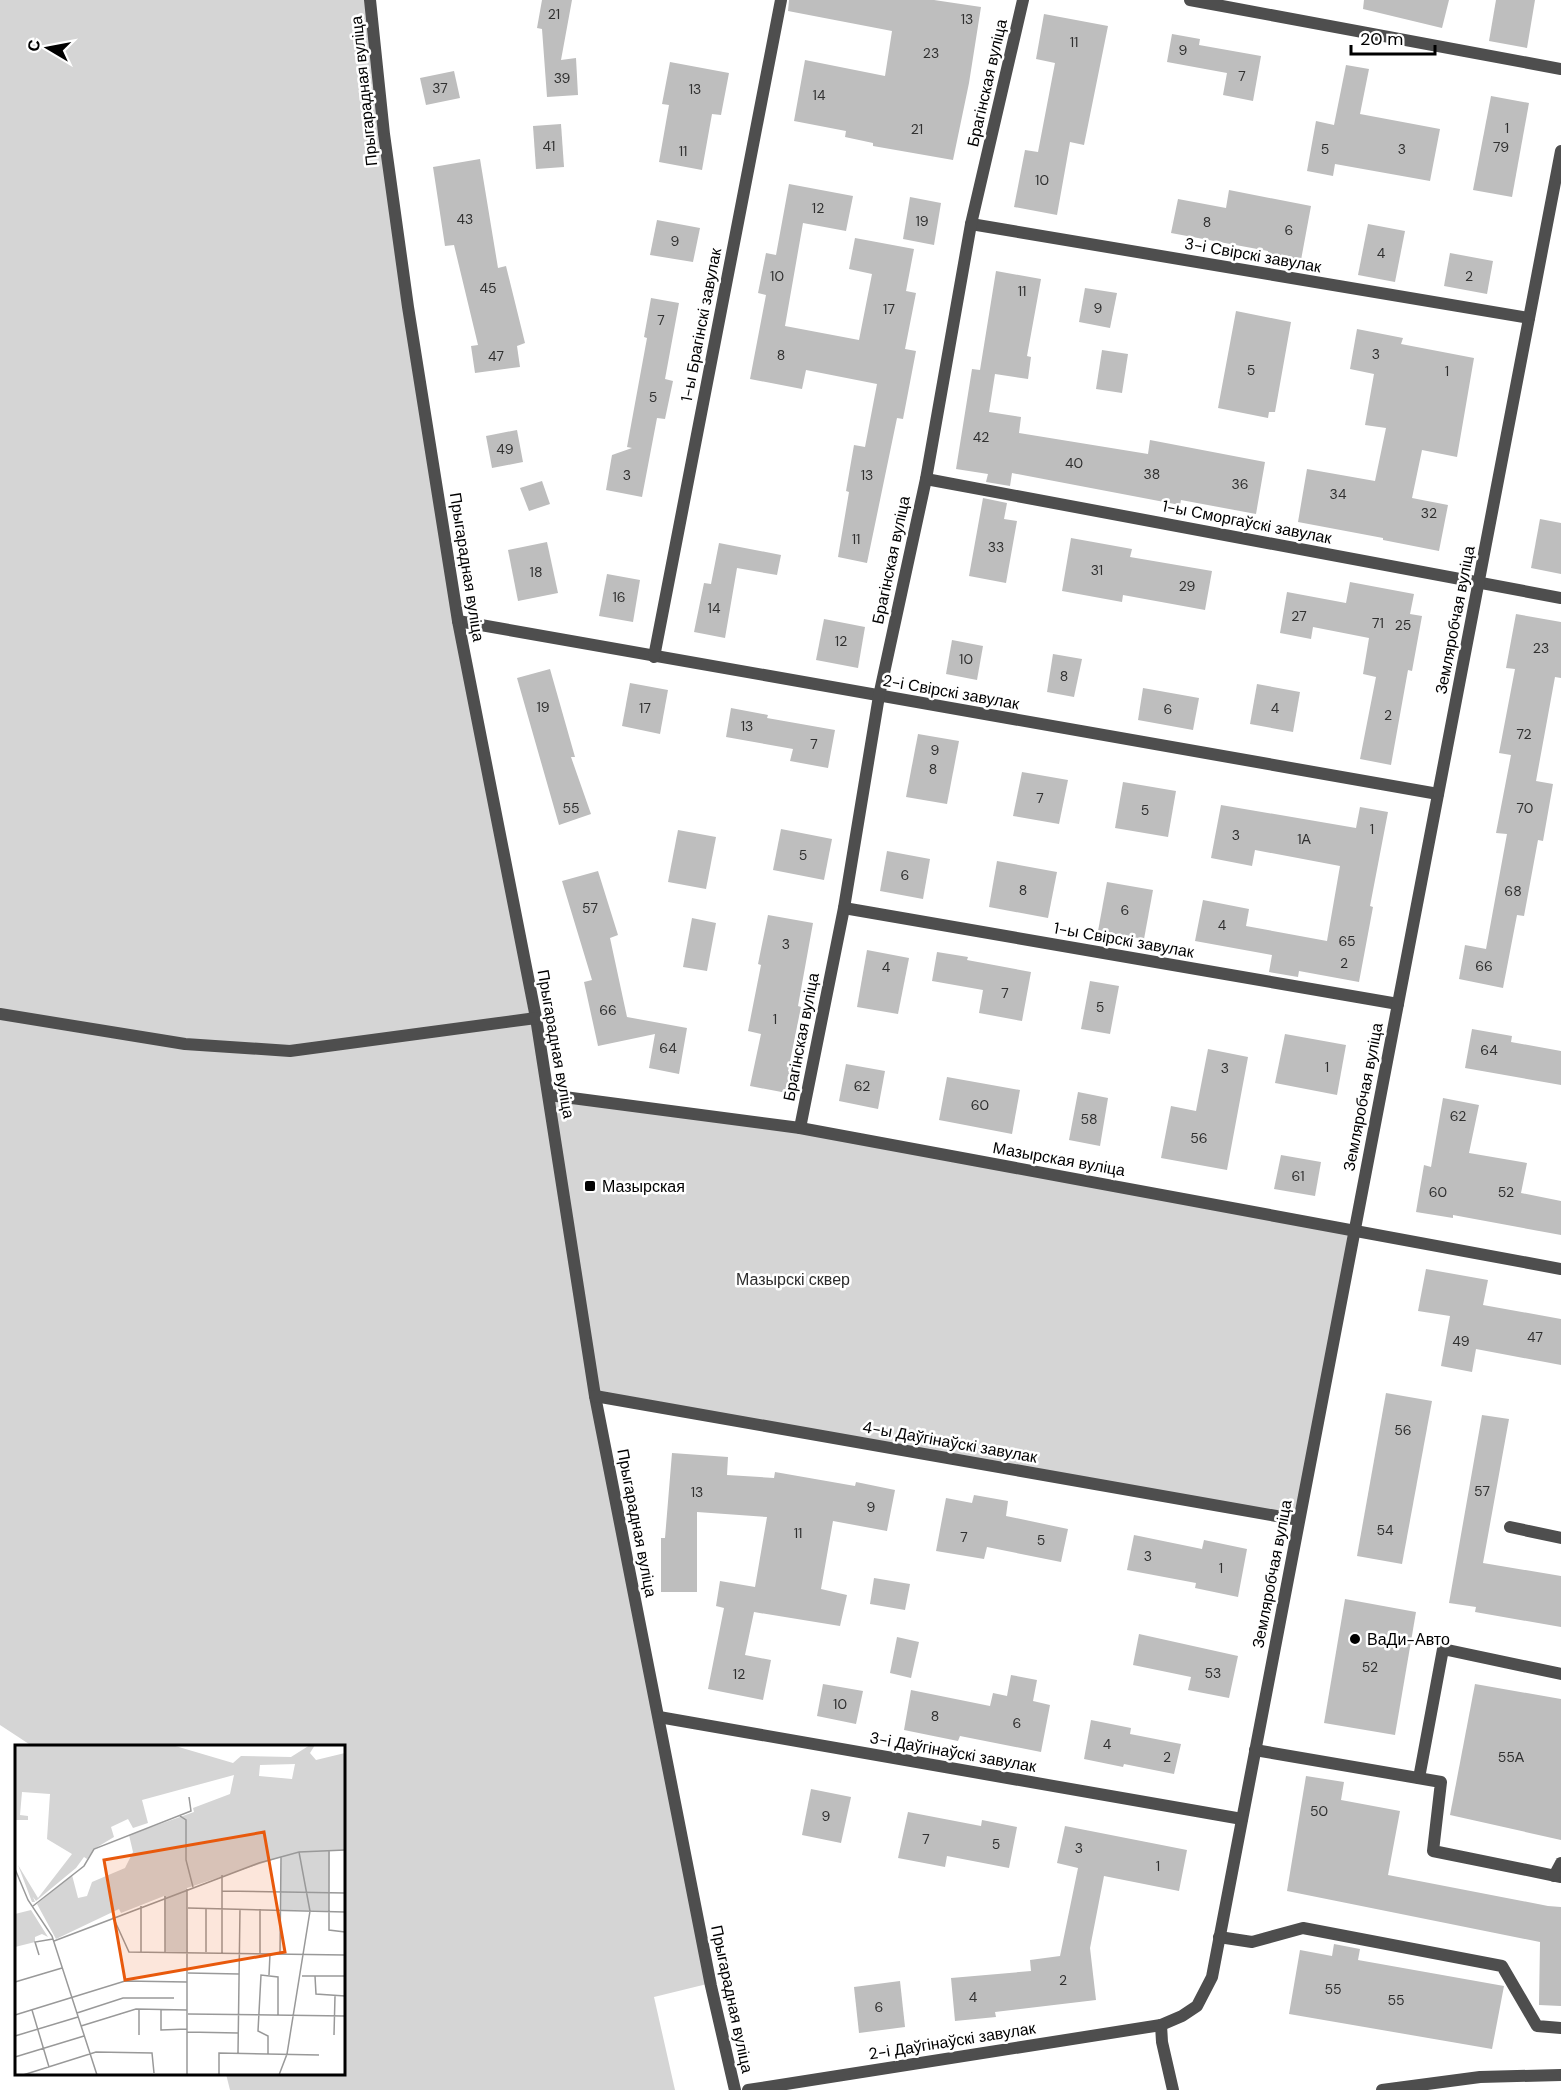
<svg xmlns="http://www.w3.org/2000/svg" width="1561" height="2090" viewBox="0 0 1561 2090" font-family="'DM Sans',sans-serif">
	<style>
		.green { fill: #d5d5d5 }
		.building { fill: #bebebe }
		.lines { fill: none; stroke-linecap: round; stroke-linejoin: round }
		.service { stroke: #4e4e4e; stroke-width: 12 }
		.minor { stroke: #4e4e4e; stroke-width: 12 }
		.poi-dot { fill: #000; stroke: #fff; stroke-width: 2 }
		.labels { text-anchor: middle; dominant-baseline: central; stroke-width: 5; stroke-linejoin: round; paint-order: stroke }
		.number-label { font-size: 14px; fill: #303030 }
		.street-label { font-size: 16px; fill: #000; stroke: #fff }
		.poi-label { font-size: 16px; fill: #000; stroke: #fff; text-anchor: start }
		.park-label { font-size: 16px; fill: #2c2c2c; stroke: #fff }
		.inset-road { fill: none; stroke: #999; stroke-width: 1.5 }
		.view { fill: #e8590c; fill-opacity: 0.15; stroke: #e8590c; stroke-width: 3 }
		.inset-edge { fill: none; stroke: #000; stroke-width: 3 }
	</style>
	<rect width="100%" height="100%" fill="#fff"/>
	<g class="green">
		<polygon points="0,0 367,0 381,134 496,832 707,1984 654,1997 675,2090 230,2090 226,2074 344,2074 344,1746 32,1746 0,1725"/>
		<polygon points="549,1095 800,1128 1354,1230 1299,1520 595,1396"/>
	</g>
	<g class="building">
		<polygon points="542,0 572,0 561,60 576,58 578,95 547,97 542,29 537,28"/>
		<polygon points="789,0 934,0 981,7 969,83 953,160 873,146 873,143 845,137 846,131 794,121 805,60 885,76 892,31 788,11"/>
		<polygon points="1364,0 1449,0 1442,28 1363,9"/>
		<polygon points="1496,0 1535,0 1527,48 1489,41"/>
		<polygon points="1044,14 1108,26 1084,145 1070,142 1057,215 1014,207 1025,150 1038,152 1055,63 1036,59"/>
		<polygon points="1172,34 1200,39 1199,45 1261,56 1253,101 1223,95 1227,73 1167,62"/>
		<polygon points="670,62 729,73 721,115 712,114 702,170 659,162 669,105 662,104"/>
		<polygon points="1346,65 1369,69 1360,114 1440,129 1430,181 1335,164 1333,176 1307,171 1316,121 1334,125"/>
		<polygon points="454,71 460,98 426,105 420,78"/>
		<polygon points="1491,96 1529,103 1512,197 1473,190"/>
		<polygon points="561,124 564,167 536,169 533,126"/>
		<polygon points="480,159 498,268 506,266 525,343 517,346 520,367 475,373 471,346 478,345 454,245 445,246 433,167"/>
		<polygon points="789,184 853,196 846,231 803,223 785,326 859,340 872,274 849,269 855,238 914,249 906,291 916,293 905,349 916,351 903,419 897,418 867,563 838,557 849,492 846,491 854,445 865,447 877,384 806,370 802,389 750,379 766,295 758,293 766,253 776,255"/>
		<polygon points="1229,190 1311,206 1301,260 1268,254 1268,251 1171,233 1178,199 1226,208"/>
		<polygon points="910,197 941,203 934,245 903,239"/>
		<polygon points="657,220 700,228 693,262 650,255"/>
		<polygon points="1368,224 1405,231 1395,282 1358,275"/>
		<polygon points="1450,253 1493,261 1487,294 1444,286"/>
		<polygon points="996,271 1041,279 1027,356 1031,357 1028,379 995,374 989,412 1021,417 1019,433 1148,454 1150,440 1265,462 1256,514 1181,500 1180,505 1012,473 1010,486 986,482 988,474 956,469 972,369 980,370"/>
		<polygon points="1085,288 1117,293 1110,328 1079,322"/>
		<polygon points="651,298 679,303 665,379 673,381 665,419 657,418 642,497 606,490 612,455 632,448 627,447 647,338 644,337"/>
		<polygon points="1236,311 1291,322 1275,412 1269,412 1268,418 1218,408"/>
		<polygon points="1357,329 1403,338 1401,344 1474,358 1457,457 1422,450 1412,498 1448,505 1439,551 1383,540 1383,538 1298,522 1307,469 1375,481 1386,428 1365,425 1374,374 1350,369"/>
		<polygon points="1102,350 1128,354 1122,393 1096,389"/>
		<polygon points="517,430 523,462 492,468 486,436"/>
		<polygon points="542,481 550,504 529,511 520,488"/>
		<polygon points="983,498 1007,503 1004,519 1017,521 1006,583 969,576"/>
		<polygon points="1540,519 1561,523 1561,574 1531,568"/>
		<polygon points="1071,538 1132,549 1130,557 1212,571 1205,610 1123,595 1122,602 1062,591"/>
		<polygon points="547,542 558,593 518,601 508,550"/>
		<polygon points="719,543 781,555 777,575 737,568 725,638 694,632 704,583 711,584"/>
		<polygon points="607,574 640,580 633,622 599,616"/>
		<polygon points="1350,582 1414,594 1410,614 1422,616 1412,671 1408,670 1391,765 1360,759 1376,677 1363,674 1369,638 1313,627 1311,639 1280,633 1287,592 1346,603"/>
		<polygon points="1516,614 1561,622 1561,678 1555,677 1536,781 1553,784 1543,841 1538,840 1524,916 1517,915 1503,988 1459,979 1465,945 1486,949 1507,834 1496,833 1511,755 1499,753 1515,669 1506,668"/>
		<polygon points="824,619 865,627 858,668 816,660"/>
		<polygon points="952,640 983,646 977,680 946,674"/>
		<polygon points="1053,654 1082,659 1074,697 1047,692"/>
		<polygon points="550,669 575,757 571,757 591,814 559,825 517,678"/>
		<polygon points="630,683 668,690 660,734 622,726"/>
		<polygon points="1257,684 1300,692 1293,732 1250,724"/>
		<polygon points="1143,688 1199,698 1193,730 1138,720"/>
		<polygon points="731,708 768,715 767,718 835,730 828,768 790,761 793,749 726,737"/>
		<polygon points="918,734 959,741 947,804 906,797"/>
		<polygon points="1022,772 1068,780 1059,824 1013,816"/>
		<polygon points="1123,782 1176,791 1168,837 1115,828"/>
		<polygon points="1221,805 1356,828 1360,807 1388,812 1370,906 1373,907 1359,982 1299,971 1298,977 1269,972 1272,955 1195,941 1203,900 1249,909 1246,926 1327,941 1340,866 1255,850 1252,866 1211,858"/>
		<polygon points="781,829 832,839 824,880 773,870"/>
		<polygon points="678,830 716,837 706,889 668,882"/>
		<polygon points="887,851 930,859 923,899 880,891"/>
		<polygon points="997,861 1057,872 1048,918 989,907"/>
		<polygon points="598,871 618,935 610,938 627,1017 687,1028 679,1074 649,1068 655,1034 598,1046 584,982 592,980 562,881"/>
		<polygon points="1107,882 1153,890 1144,939 1098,931"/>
		<polygon points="768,915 813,923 798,1006 801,1007 788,1071 797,1073 792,1094 750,1086 761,1034 748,1031 761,965 758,964"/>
		<polygon points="692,918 716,923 707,971 683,967"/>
		<polygon points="867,950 909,958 898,1014 857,1007"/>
		<polygon points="937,952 968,957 967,960 1031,972 1022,1021 979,1013 983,990 932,981"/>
		<polygon points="1090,981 1119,986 1110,1034 1081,1029"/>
		<polygon points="1472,1029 1512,1036 1511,1042 1561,1051 1561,1085 1465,1068"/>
		<polygon points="1285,1034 1346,1045 1337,1095 1275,1083"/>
		<polygon points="1208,1049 1248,1057 1227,1170 1161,1158 1171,1106 1196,1111"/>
		<polygon points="846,1064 885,1071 878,1109 839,1101"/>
		<polygon points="947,1077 1020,1090 1012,1134 939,1120"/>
		<polygon points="1078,1092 1108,1098 1100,1146 1069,1140"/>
		<polygon points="1443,1098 1479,1105 1469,1153 1527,1163 1521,1193 1561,1201 1561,1235 1453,1215 1453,1218 1416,1212 1424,1165 1431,1167"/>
		<polygon points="1281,1155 1321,1162 1315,1196 1274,1189"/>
		<polygon points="1426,1269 1488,1280 1483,1305 1561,1319 1561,1365 1476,1349 1472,1372 1441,1366 1450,1316 1418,1311"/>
		<polygon points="1386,1393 1432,1401 1402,1564 1357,1556"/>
		<polygon points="1482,1415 1509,1419 1483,1563 1561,1576 1561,1627 1475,1612 1476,1607 1449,1603"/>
		<polygon points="672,1453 728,1457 727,1475 774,1478 775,1472 855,1486 856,1482 895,1490 887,1531 833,1521 821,1589 847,1595 840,1626 754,1612 745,1655 771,1660 763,1700 708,1689 724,1608 716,1606 720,1581 755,1587 767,1517 697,1512 697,1592 661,1592 661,1538 665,1538"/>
		<polygon points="974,1495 1008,1501 1006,1516 1068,1529 1061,1562 987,1547 984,1559 936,1551 946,1498 972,1503"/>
		<polygon points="1134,1535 1202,1549 1204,1540 1247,1549 1238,1597 1195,1588 1196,1583 1127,1570"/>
		<polygon points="874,1578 910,1584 905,1610 870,1604"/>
		<polygon points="1345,1599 1416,1612 1395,1735 1324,1723"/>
		<polygon points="1139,1634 1238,1656 1229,1698 1188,1690 1191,1677 1133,1665"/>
		<polygon points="897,1637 919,1642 911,1678 890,1673"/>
		<polygon points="1011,1675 1037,1680 1033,1701 1050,1705 1041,1752 960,1736 958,1741 904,1730 911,1690 990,1706 993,1693 1007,1696"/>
		<polygon points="823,1684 863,1691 856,1724 817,1716"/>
		<polygon points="1475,1684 1561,1699 1561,1840 1450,1815"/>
		<polygon points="1091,1720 1131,1728 1130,1734 1181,1744 1174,1774 1124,1764 1123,1767 1084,1759"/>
		<polygon points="1306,1776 1344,1782 1341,1800 1400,1811 1388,1875 1548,1906 1561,1907 1561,2006 1539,2005 1540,1942 1287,1891"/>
		<polygon points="811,1789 851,1797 841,1843 802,1835"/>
		<polygon points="908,1812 981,1826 982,1820 1017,1827 1009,1868 947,1856 945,1867 898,1858"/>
		<polygon points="1065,1826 1187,1850 1179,1891 1104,1876 1090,1948 1096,2000 995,2012 996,2017 955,2021 951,1978 1031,1971 1030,1960 1060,1956 1078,1868 1057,1863"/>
		<polygon points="1334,1944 1360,1949 1358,1960 1504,1986 1492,2049 1289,2014 1300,1950 1332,1956"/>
		<polygon points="900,1981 905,2027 859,2033 854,1987"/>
	</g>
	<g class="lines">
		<g class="service">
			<polyline points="1510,1527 1561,1538"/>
			<polyline points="1255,1750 1441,1782 1433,1851 1561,1877"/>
			<polyline points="1419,1778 1443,1649 1561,1674"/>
			<polyline points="1554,1876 1561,1863"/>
			<polyline points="1219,1937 1252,1942 1303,1928 1502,1966 1537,2026 1561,2028"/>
			<polyline points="1161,2025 1162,2042 1173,2090"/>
			<polyline points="1382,2090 1480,2077 1561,2075"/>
		</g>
		<g class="minor">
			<polyline points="370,0 384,134 408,307 458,621 536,1018 595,1396 711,1986 735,2090"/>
			<polyline points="1190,0 1561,69"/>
			<polyline points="971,224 1529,318"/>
			<polyline points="926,479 1561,598"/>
			<polyline points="458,621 1438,794"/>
			<polyline points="654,657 781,0"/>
			<polyline points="844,908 1398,1004"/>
			<polyline points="0,1014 185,1044 290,1051 536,1018"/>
			<polyline points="549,1095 800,1128 1561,1269"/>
			<polyline points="800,1128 844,908 879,696 926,479 971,224 1023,0"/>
			<polyline points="595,1396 1299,1520"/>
			<polyline points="659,1717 1242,1819"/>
			<polyline points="748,2090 1161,2025 1182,2016 1197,2006 1212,1977 1561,151"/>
		</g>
	</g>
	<g class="poi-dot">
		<rect x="584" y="1180" width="12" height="12" rx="3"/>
		<circle cx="1355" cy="1639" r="6"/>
	</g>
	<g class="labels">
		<g class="number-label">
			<text x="554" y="14">21</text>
			<text x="967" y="19">13</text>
			<text x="1074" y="42">11</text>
			<text x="1183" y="50">9</text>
			<text x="931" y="53">23</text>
			<text x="1242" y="76">7</text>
			<text x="562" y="78">39</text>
			<text x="440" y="88">37</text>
			<text x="695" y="89">13</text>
			<text x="819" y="95">14</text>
			<text x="1507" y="128">1</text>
			<text x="917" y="129">21</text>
			<text x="549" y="146">41</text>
			<text x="1501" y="147">79</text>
			<text x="1325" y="149">5</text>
			<text x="1402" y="149">3</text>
			<text x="683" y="151">11</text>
			<text x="1042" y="180">10</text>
			<text x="818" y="208">12</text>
			<text x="465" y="219">43</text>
			<text x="922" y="221">19</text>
			<text x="1207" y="222">8</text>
			<text x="1289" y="230">6</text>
			<text x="675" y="241">9</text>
			<text x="1381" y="253">4</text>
			<text x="777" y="276">10</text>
			<text x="1469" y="276">2</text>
			<text x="488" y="288">45</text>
			<text x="1022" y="291">11</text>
			<text x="1098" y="308">9</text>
			<text x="889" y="309">17</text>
			<text x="661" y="320">7</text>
			<text x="1376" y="354">3</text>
			<text x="781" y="355">8</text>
			<text x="496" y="356">47</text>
			<text x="1251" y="370">5</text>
			<text x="1447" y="371">1</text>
			<text x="653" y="397">5</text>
			<text x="981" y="437">42</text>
			<text x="505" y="449">49</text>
			<text x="1074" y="463">40</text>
			<text x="1152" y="474">38</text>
			<text x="627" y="475">3</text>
			<text x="867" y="475">13</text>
			<text x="1240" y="484">36</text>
			<text x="1338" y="494">34</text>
			<text x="1429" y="513">32</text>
			<text x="856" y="539">11</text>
			<text x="996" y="547">33</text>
			<text x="1097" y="570">31</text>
			<text x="536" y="572">18</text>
			<text x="1187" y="586">29</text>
			<text x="619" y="597">16</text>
			<text x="714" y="608">14</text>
			<text x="1299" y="616">27</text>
			<text x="1378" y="623">71</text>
			<text x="1403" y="625">25</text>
			<text x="841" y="641">12</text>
			<text x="1541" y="648">23</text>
			<text x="966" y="659">10</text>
			<text x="1064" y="676">8</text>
			<text x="543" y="707">19</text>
			<text x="645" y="708">17</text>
			<text x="1275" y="708">4</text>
			<text x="1168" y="709">6</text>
			<text x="1388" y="715">2</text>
			<text x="747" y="726">13</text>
			<text x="1524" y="734">72</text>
			<text x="814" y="744">7</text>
			<text x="935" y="750">9</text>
			<text x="933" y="769">8</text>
			<text x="1040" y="798">7</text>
			<text x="571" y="808">55</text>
			<text x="1525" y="808">70</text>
			<text x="1145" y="810">5</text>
			<text x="1372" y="829">1</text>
			<text x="1236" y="835">3</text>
			<text x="1304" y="839">1А</text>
			<text x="803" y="855">5</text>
			<text x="905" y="875">6</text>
			<text x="1023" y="890">8</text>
			<text x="1513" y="891">68</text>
			<text x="590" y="908">57</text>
			<text x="1125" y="910">6</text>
			<text x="1222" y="925">4</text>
			<text x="1347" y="941">65</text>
			<text x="786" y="944">3</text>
			<text x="1344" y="963">2</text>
			<text x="1484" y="966">66</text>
			<text x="886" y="967">4</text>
			<text x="1005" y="993">7</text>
			<text x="1100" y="1007">5</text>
			<text x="608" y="1010">66</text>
			<text x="775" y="1019">1</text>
			<text x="668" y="1048">64</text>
			<text x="1489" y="1050">64</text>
			<text x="1327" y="1067">1</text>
			<text x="1225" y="1068">3</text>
			<text x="862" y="1086">62</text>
			<text x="980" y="1105">60</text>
			<text x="1458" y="1116">62</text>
			<text x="1089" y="1119">58</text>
			<text x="1199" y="1138">56</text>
			<text x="1298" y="1176">61</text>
			<text x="1438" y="1192">60</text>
			<text x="1506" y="1192">52</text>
			<text x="1535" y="1337">47</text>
			<text x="1461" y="1341">49</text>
			<text x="1403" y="1430">56</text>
			<text x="1482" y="1491">57</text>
			<text x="697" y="1492">13</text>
			<text x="871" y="1507">9</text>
			<text x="1385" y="1530">54</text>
			<text x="798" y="1533">11</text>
			<text x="964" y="1537">7</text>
			<text x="1041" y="1540">5</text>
			<text x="1148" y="1556">3</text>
			<text x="1221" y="1568">1</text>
			<text x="1370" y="1667">52</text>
			<text x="1213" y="1673">53</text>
			<text x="739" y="1674">12</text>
			<text x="840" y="1704">10</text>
			<text x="935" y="1716">8</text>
			<text x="1017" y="1723">6</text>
			<text x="1107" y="1744">4</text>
			<text x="1167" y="1757">2</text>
			<text x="1511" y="1757">55А</text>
			<text x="1319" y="1811">50</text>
			<text x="826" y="1816">9</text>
			<text x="926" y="1839">7</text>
			<text x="996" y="1844">5</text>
			<text x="1079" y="1848">3</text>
			<text x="1158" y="1866">1</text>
			<text x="1063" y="1980">2</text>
			<text x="1333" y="1989">55</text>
			<text x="973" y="1997">4</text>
			<text x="1396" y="2000">55</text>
			<text x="879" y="2007">6</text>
		</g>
		<g class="street-label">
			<text transform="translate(987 83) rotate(-77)">Брагінская вуліца</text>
			<text transform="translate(364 91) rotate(-96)">Прыгарадная вуліца</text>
			<text transform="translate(1253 255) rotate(10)">3-і Свірскі завулак</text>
			<text transform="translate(701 325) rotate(-79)">1-ы Брагінскі завулак</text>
			<text transform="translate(1247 522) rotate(11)">1-ы Сморгаўскі завулак</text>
			<text transform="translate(891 560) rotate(-78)">Брагінская вуліца</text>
			<text transform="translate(467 567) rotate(81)">Прыгарадная вуліца</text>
			<text transform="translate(1455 620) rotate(-79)">Земляробчая вуліца</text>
			<text transform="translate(951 692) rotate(10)">2-і Свірскі завулак</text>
			<text transform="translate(1124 940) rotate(10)">1-ы Свірскі завулак</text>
			<text transform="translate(801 1037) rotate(-79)">Брагінская вуліца</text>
			<text transform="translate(556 1044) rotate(80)">Прыгарадная вуліца</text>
			<text transform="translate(1363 1097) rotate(-79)">Земляробчая вуліца</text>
			<text transform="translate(1059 1159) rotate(10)">Мазырская вуліца</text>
			<text transform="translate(950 1442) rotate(10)">4-ы Даўгінаўскі завулак</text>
			<text transform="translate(637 1523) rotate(79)">Прыгарадная вуліца</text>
			<text transform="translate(1272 1574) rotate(-79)">Земляробчая вуліца</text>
			<text transform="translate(953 1752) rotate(10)">3-і Даўгінаўскі завулак</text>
			<text transform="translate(732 1999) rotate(78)">Прыгарадная вуліца</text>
			<text transform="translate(952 2041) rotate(-9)">2-і Даўгінаўскі завулак</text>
		</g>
		<g class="poi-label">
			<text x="602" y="1186">Мазырская</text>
			<text x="1367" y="1639">ВаДи-Авто</text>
		</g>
		<g class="park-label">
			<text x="793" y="1279">Мазырскі сквер</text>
		</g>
	</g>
	<g transform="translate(15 1745)">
		<rect width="330" height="330" fill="#fff"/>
		<path d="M 0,0 L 157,0 L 218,18 L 226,11 L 276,12 L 295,0 L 300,0 L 295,8 L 301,15 L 330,8 L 330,105 L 315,105 L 314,166 L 265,165 L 266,112 L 172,143 L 173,207 L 150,207 L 149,151 L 106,168 L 104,164 L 41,194 L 22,159 L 57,130 L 63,153 L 72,151 L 77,137 L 110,123 L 118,107 L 114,90 L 179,67 L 178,63 L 215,49 L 219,30 L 127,55 L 133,78 L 118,83 L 113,74 L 96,82 L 99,92 L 79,104 L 72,114 L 69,112 L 61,123 L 21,156 L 18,152 L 20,157 L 17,157 L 3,120 L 23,153 L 57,109 L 32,94 L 35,49 L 7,47 L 5,70 L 13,71 L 13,75 L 0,75 ZM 280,19 L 277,34 L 244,31 L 245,20 ZM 16,165 L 33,192 L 27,189 L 20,192 L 20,197 L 0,202 L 0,169 Z" fill="#d5d5d5" fill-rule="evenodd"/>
		<path class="inset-road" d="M 165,71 L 171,75 L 171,115 L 178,142M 314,105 L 314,185 L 330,187M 0,124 L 13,155 L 37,191 L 82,330M 207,130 L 207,208M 207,146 L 330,148M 18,161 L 69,121 L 79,104 L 176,66 L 174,52M 126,161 L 126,207M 173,163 L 330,167M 191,164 L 191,207M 245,164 L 245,208M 98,172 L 114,207 L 330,210M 39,196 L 244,118 L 284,107 L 330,105M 150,207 L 150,151M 265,209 L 266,112M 24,210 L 20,197 L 38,194M 173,228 L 224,229M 254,230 L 255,209M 287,231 L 330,231M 300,231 L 301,249 L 330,251M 0,237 L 47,223M 124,264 L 124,290M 17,265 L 34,322M 146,265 L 146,285 L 172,284M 62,268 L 108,253 L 159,253M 173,269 L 330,271M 0,270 L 110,236 L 172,237M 66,281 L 121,264 L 172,265M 172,287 L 223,288M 319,290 L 320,251M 0,291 L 63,272M 223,308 L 225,164M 253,309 L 253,291 L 243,286 L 246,230 L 263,232 L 263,270M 0,312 L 69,291M 172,329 L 172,144M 8,330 L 81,307 L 137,308 L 139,328M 75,330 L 204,330M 204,330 L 204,308 L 304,310M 264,330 L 272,309 L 295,166 L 284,107"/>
		<path class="view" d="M 249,87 L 270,207 L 110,235 L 89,115 Z"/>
		<rect width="330" height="330" class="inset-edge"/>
	</g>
	<g transform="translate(48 48) rotate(280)" stroke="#ffffff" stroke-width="4.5" paint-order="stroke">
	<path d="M0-4.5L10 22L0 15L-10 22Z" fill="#000000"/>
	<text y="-9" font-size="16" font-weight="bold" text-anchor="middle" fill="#000000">С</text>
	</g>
	<path d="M1351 45v9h84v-9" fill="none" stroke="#000000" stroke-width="3"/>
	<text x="1360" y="45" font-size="18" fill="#000000" stroke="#ffffff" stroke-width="4.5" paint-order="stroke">20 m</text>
</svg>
